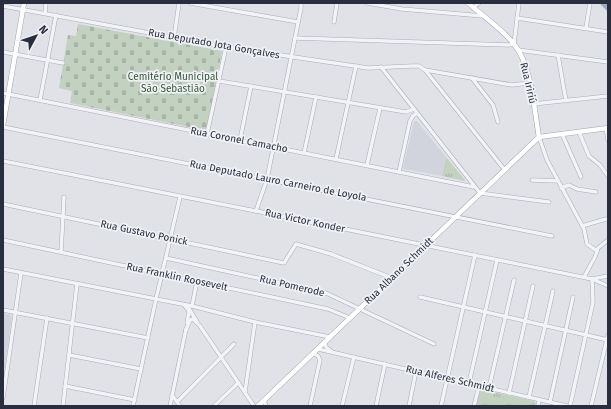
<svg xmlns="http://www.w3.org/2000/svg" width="611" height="409" viewBox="0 0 611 409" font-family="'Fira Sans',sans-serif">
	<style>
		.built { fill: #d2d4dd }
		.cemetery { fill: url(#cemetery-stones) }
		.park { fill: url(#park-tufts) }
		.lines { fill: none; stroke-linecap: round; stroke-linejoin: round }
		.river { stroke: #9daac6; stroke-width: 5.5 }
		.minor-casing { stroke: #a9acb5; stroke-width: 4.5 }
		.major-casing { stroke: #a0a4b3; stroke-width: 5.5 }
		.minor { stroke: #f2f3f7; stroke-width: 3.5 }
		.major { stroke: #fff; stroke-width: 4.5 }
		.labels { text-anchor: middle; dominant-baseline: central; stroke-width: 3.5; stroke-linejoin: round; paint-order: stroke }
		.street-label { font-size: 10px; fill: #292e3e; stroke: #eff1f6 }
		.park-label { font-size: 10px; fill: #385937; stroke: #eff1f6 }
	</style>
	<defs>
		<pattern id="cemetery-stones" width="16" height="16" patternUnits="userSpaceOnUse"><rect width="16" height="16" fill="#c3d1c1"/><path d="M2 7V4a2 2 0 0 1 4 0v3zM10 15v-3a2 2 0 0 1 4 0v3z" fill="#a8b4a7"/></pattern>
		<pattern id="park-tufts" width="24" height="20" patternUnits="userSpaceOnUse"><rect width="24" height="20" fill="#c3d1c1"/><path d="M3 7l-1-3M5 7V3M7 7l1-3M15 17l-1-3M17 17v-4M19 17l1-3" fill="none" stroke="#a8b4a7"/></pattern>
	</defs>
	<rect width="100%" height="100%" fill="#e0e2e8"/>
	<g class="built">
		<polygon points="414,121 417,121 446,157 442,176 404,169 403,168"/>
		<polygon points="3,313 10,315 12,317 3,379"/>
	</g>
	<polygon class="cemetery" points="78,24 222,51 207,127 204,130 70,103 72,91 59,88 68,35 76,36"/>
	<g class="park">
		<polygon points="446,157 465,180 464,181 442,176"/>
		<polygon points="480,389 534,401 536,403 535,406 476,406"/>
	</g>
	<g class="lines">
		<polyline class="river" points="603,3 608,8"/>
		<g class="minor-casing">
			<g id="minor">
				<polyline points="190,3 298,22"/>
				<polyline points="367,3 402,9 483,16"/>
				<polyline points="3,6 226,47 368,68 412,66 419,66 425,70 504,169"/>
				<polyline points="473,8 479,3"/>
				<polyline points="45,13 46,3"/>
				<polyline points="517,18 608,32"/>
				<polyline points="334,22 337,3"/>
				<polyline points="586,28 590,3"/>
				<polyline points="174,38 179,3"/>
				<polyline points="295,38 509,45 514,44 519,3"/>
				<polyline points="518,50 608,62"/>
				<polyline points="3,52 63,63"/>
				<polyline points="558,55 566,101"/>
				<polyline points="381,67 480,193 549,202"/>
				<polyline points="425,70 512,85 529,83"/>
				<polyline points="472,78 493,105 498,122"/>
				<polyline points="219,81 406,112 414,109"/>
				<polyline points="3,93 474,187"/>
				<polyline points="40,100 56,15"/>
				<polyline points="533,104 608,96"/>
				<polyline points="3,127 552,236"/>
				<polyline points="606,128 608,140"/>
				<polyline points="579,132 589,156 600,165 608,176"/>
				<polyline points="207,134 226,47"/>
				<polyline points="562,134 581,177"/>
				<polyline points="539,137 547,160 584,229 587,244 597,251"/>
				<polyline points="240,140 251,86"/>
				<polyline points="304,153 316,97"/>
				<polyline points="336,159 356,66"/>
				<polyline points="3,161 256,211 592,279 608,276"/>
				<polyline points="367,165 380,108"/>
				<polyline points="399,172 410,121 413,116 417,113"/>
				<polyline points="532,180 558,181"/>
				<polyline points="561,188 569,185 577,189 596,192"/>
				<polyline points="3,204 284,263 296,244 331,254 392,278"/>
				<polyline points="256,211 267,179 301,8 301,3"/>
				<polyline points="582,226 606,219"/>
				<polyline points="3,240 328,309 350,318"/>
				<polyline points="61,252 64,197"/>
				<polyline points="166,258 326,293 434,344"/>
				<polyline points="3,269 192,306 255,322 330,337"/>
				<polyline points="584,277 595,257 598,248 608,240"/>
				<polyline points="420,297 608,340"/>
				<polyline points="184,305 189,311 187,323"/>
				<polyline points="192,306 197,281"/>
				<polyline points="188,307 197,322"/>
				<polyline points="3,310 148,338"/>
				<polyline points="186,330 190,320 193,319 200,326 254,406"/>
				<polyline points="325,342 326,347 331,351"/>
				<polyline points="318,349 567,406"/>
				<polyline points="69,355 141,369"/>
				<polyline points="469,383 497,260"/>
				<polyline points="65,386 135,400"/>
				<polyline points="489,388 514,280"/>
				<polyline points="245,392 255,322"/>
				<polyline points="509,393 533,286"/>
				<polyline points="172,395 180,406"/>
				<polyline points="529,397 553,291"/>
				<polyline points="3,398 21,273"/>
				<polyline points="264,400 266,406"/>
				<polyline points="177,402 234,344"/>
				<polyline points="550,402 573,297"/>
				<polyline points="34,406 47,318"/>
				<polyline points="63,406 77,284"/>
				<polyline points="133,406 156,299 180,197"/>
				<polyline points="170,406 186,329"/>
				<polyline points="214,406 238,383"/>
				<polyline points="310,406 320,360 318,356 313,353"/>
				<polyline points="342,406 354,357"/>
				<polyline points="376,406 385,364"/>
				<polyline points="409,406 416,371"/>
				<polyline points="441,406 475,255"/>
				<polyline points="474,406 479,386"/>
				<polyline points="538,406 539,400"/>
				<polyline points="570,406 593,302 592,279 608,286"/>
				<polyline points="591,406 608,335"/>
			</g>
		</g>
		<g class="major-casing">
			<g id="major">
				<path d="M 468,3 C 483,16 502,29 514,44 C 532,66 534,109 539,137"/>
				<polyline points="3,125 24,3"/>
				<polyline points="539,137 608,128"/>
				<polyline points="258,406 539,137"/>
			</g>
		</g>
		<use href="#minor" class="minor"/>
		<use href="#major" class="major"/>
	</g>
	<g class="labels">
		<g class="street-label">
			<text transform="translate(214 44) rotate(10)">Rua Deputado Jota Gonçalves</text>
			<text transform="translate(528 83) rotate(77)">Rua Iririú</text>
			<text transform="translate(239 140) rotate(11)">Rua Coronel Camacho</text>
			<text transform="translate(278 181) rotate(11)">Rua Deputado Lauro Carneiro de Loyola</text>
			<text transform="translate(305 221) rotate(12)">Rua Victor Konder</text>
			<text transform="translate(144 233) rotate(12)">Rua Gustavo Ponick</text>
			<text transform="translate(399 271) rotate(-44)">Rua Albano Schmidt</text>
			<text transform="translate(177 277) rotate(12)">Rua Franklin Roosevelt</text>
			<text transform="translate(292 286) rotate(13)">Rua Pomerode</text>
			<text transform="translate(450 379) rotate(13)">Rua Alferes Schmidt</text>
		</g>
		<g class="park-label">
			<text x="173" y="77">Cemitério Municipal<tspan x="173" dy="12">São Sebastião</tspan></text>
		</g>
	</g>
	<rect width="611" height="409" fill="none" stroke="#292e3e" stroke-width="8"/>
	<g transform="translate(36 36) rotate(50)" stroke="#eff1f6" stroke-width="3" paint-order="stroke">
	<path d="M0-3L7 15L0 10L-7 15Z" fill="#292e3e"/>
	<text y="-6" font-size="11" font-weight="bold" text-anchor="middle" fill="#292e3e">N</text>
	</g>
</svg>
